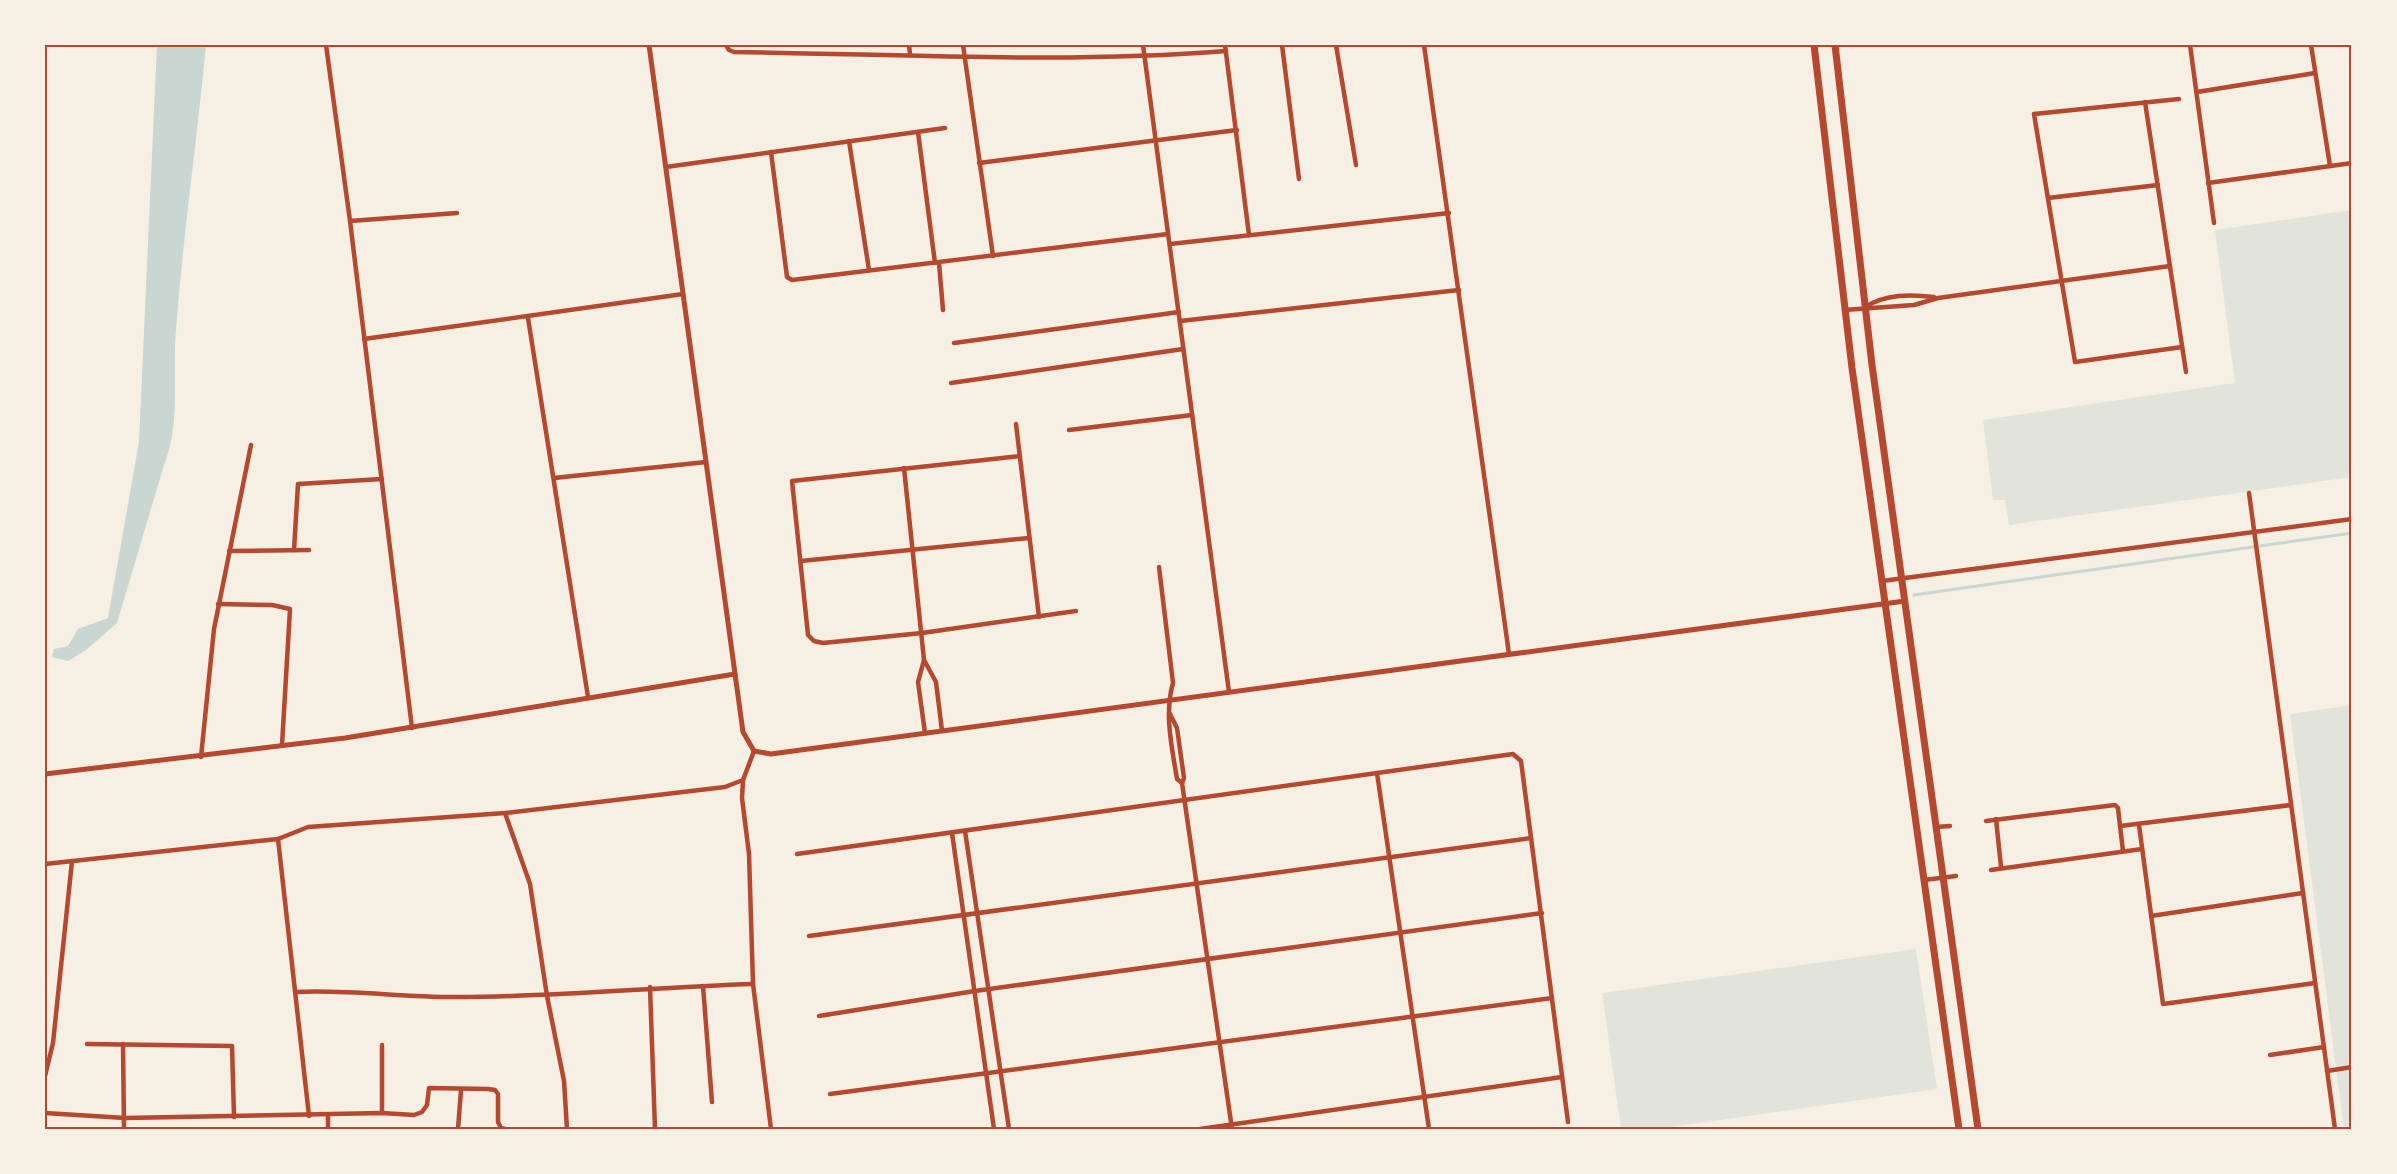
<svg xmlns="http://www.w3.org/2000/svg" width="2397" height="1174" viewBox="0 0 2397 1174" font-family="Signika,sans-serif">
	<style>
		.green { fill: #e2e4dc }
		.water { fill: #c9d6d2 }
		.lines { fill: none; stroke-linecap: round; stroke-linejoin: round }
		.stream { stroke: #c9d6d2; stroke-width: 3 }
		.minor { stroke: #b5482f; stroke-width: 4.5 }
		.tertiary { stroke: #b5482f; stroke-width: 5 }
		.primary { stroke: #b5482f; stroke-width: 7 }
		.neatline { fill: none; stroke: #b5482f; stroke-width: 2 }
	</style>
	<rect width="100%" height="100%" fill="#f6efe4"/>
	<g class="green">
		<polygon points="2352,210 2352,477 2009,525 2005,500 1993,500 1983,420 2235,383 2215,230"/>
		<polygon points="2352,705 2352,1129 2344,1129 2290,714"/>
		<polygon points="1916,949 1937,1089 1657,1129 1621,1129 1602,993"/>
	</g>
	<path class="water" d="M 157,45 L 206,45 C 197,140 183,235 176,330 C 172,374 181,425 164,465 L 117,623 L 86,650 L 68,661 L 52,657 L 54,649 L 68,646 L 78,629 L 108,618 L 139,442 Z"/>
	<g class="lines">
		<polyline class="stream" points="1914,595 2352,533"/>
		<g class="minor">
			<polyline points="326,45 350,221 412,728"/>
			<path d="M 726,45 L 729,50 L 734,52 C 898,54 1063,64 1226,51"/>
			<polyline points="909,45 910,54"/>
			<polyline points="963,45 993,256"/>
			<polyline points="1143,45 1229,692"/>
			<polyline points="1225,45 1249,235"/>
			<polyline points="1282,45 1299,179"/>
			<polyline points="1336,45 1356,165"/>
			<polyline points="1424,45 1509,654"/>
			<polyline points="2190,45 2214,223"/>
			<polyline points="2311,45 2330,166"/>
			<polyline points="2197,92 2315,73"/>
			<polyline points="2179,99 2034,114 2075,362 2182,347"/>
			<polyline points="2145,102 2186,372"/>
			<polyline points="918,132 935,263"/>
			<polyline points="849,141 869,270"/>
			<polyline points="771,152 787,277 792,280 1168,234"/>
			<polyline points="979,163 1237,130"/>
			<polyline points="666,167 945,128"/>
			<polyline points="2208,183 2352,163"/>
			<polyline points="2048,198 2158,185"/>
			<polyline points="350,221 457,213"/>
			<polyline points="1170,244 1449,213"/>
			<polyline points="939,263 943,310"/>
			<path d="M 1865,307 C 1886,294 1910,294 1934,297"/>
			<polyline points="1844,310 1914,305 1938,298 2170,266"/>
			<polyline points="528,318 588,697"/>
			<polyline points="1180,321 1459,290"/>
			<polyline points="364,339 683,294"/>
			<polyline points="954,343 1179,312"/>
			<polyline points="951,383 1183,349"/>
			<polyline points="1016,424 1039,617"/>
			<polyline points="1069,430 1192,415"/>
			<polyline points="1020,456 792,481 808,635 814,641 823,643 922,633 1076,611"/>
			<polyline points="904,468 924,660 918,682 925,733"/>
			<polyline points="554,478 706,462"/>
			<polyline points="2249,493 2335,1129"/>
			<polyline points="294,550 298,484 382,479"/>
			<polyline points="229,551 309,550"/>
			<polyline points="801,561 1029,538"/>
			<path d="M 1159,567 L 1173,683 C 1164,714 1172,748 1177,779 L 1182,783"/>
			<polyline points="1882,581 2352,519"/>
			<polyline points="218,604 272,605 290,609 282,745"/>
			<polyline points="924,660 936,682 942,731"/>
			<polyline points="1170,714 1177,728 1184,778 1182,783 1232,1129"/>
			<polyline points="754,751 743,780 742,798 749,854 753,984 771,1129"/>
			<polyline points="201,757 214,629 251,445"/>
			<polyline points="1377,773 1429,1129"/>
			<polyline points="505,813 530,884 547,996 564,1081 567,1129"/>
			<polyline points="1996,819 2001,867"/>
			<polyline points="1986,821 2115,805 2118,808 2120,826 2291,805"/>
			<polyline points="2139,825 2163,1004 2315,983"/>
			<polyline points="2120,826 2123,851"/>
			<polyline points="1936,827 1950,826"/>
			<polyline points="965,831 1009,1129"/>
			<polyline points="952,833 994,1129"/>
			<polyline points="278,839 309,1116"/>
			<polyline points="797,854 1513,754 1521,761 1568,1122"/>
			<polyline points="45,864 278,839 308,827 505,813 725,787 743,780"/>
			<polyline points="1991,870 2142,849"/>
			<polyline points="1924,880 1956,876"/>
			<polyline points="2151,916 2303,893"/>
			<polyline points="809,936 1531,838"/>
			<polyline points="703,986 712,1102"/>
			<polyline points="650,987 655,1129"/>
			<path d="M 295,992 C 350,989 405,998 460,997 C 558,997 655,987 753,984"/>
			<polyline points="819,1016 975,991 1542,913"/>
			<polyline points="87,1044 232,1046 234,1117"/>
			<polyline points="123,1044 124,1129"/>
			<polyline points="2270,1055 2324,1047"/>
			<polyline points="2327,1071 2352,1067"/>
			<polyline points="45,1076 53,1043 72,861"/>
			<polyline points="830,1094 1552,998"/>
			<polyline points="45,1113 125,1118 382,1113 414,1115 422,1112 427,1105 429,1088 488,1089 495,1090 498,1094 498,1122 501,1128 505,1129"/>
			<polyline points="382,1113 382,1045"/>
			<polyline points="328,1116 328,1129"/>
			<polyline points="458,1129 461,1090"/>
			<polyline points="1200,1129 1562,1077"/>
		</g>
		<g class="tertiary">
			<polyline points="649,45 743,732 754,751 771,754 1905,601"/>
			<polyline points="45,774 345,738 735,674"/>
		</g>
		<g class="primary">
			<polyline points="1814,45 1852,368 1959,1129"/>
			<polyline points="1835,45 1872,365 1978,1129"/>
		</g>
	</g>
	<rect width="2397" height="1174" fill="none" stroke="#f6efe4" stroke-width="93"/>
	<rect x="46" y="46" width="2304" height="1082" class="neatline"/>
</svg>
